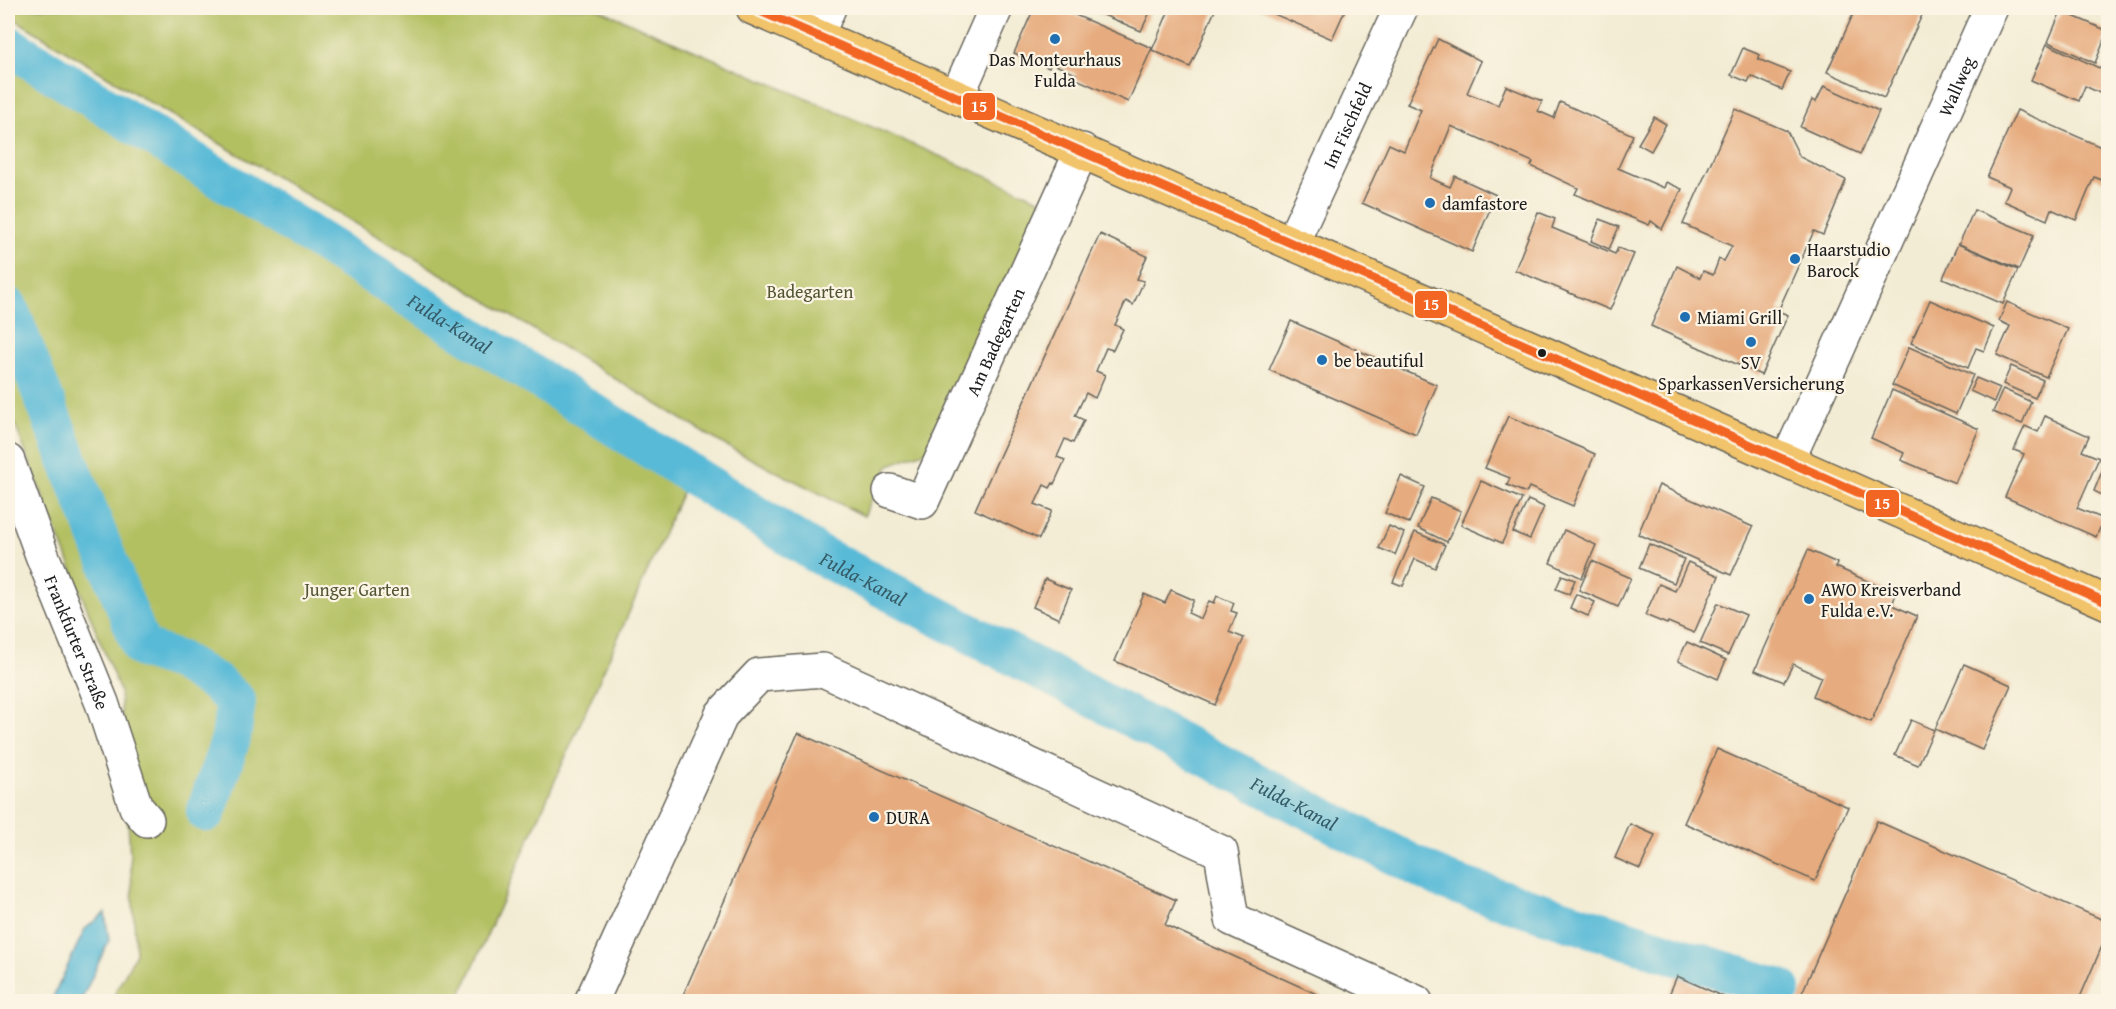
<svg xmlns="http://www.w3.org/2000/svg" width="2116" height="1009" viewBox="0 0 2116 1009" font-family="'Gentium Book Plus',serif">
	<style>
		.green { fill: #b3c062; stroke: #686e3f; stroke-width: 1.5 }
		.water { fill: #59bad7; stroke: #3a6b7a; stroke-width: 1.5 }
		.lines { fill: none; stroke-linecap: round; stroke-linejoin: round }
		.canal { stroke: #59bad7; stroke-width: 40 }
		.building { fill: #e6ab7e }
		.minor-casing { stroke: #67655c; stroke-width: 36 }
		.major-casing { stroke: #67655c; stroke-width: 36 }
		.minor { stroke: #fff; stroke-width: 33 }
		.major { stroke: #f1c36a; stroke-width: 33 }
		.bus-1-casing { stroke: #fcf5e5; stroke-width: 14 }
		.bus-1 { stroke: #f26522; stroke-width: 9 }
		.poi-dot { fill: #1f6fb2; stroke: #fcf5e5; stroke-width: 2 }
		.bus-dot { fill: #1c1c1c; stroke: #fcf5e5; stroke-width: 2 }
		.labels { text-anchor: middle; dominant-baseline: central; stroke-width: 4.5; stroke-linejoin: round; paint-order: stroke }
		.poi-label { font-size: 18px; fill: #1c1c1c; stroke: #fcf5e5; text-anchor: start }
		.street-label { font-size: 18px; fill: #1c1c1c; stroke: #fcf5e5 }
		.park-label { font-size: 18px; fill: #515534; stroke: #fcf5e5 }
		.water-label { font-size: 20px; font-style: italic; fill: #345b67; stroke: #fcf5e5 }
		.line-badge { stroke: #fcf5e5; stroke-width: 2 }
		.badge-label { font-size: 16px; text-anchor: middle; font-weight: bold; fill: #fff }
	</style>
	<rect width="100%" height="100%" fill="#fcf5e5"/>
	<filter id="ink" filterUnits="userSpaceOnUse"><feTurbulence type="fractalNoise" baseFrequency=".0167" numOctaves="2"/><feDisplacementMap in="SourceGraphic" scale="12" xChannelSelector="R" yChannelSelector="G"/><feConvolveMatrix kernelMatrix="1 2 1 2 8 2 1 2 1" color-interpolation-filters="sRGB"/></filter>
	<filter id="wash" filterUnits="userSpaceOnUse"><feTurbulence type="fractalNoise" baseFrequency=".008" numOctaves="4" result="noise"/><feDisplacementMap in="SourceGraphic" scale="24" xChannelSelector="R" yChannelSelector="G"/><feGaussianBlur stdDeviation="1.35" result="paint"/><feColorMatrix in="noise" values="0 0 0 0 0 0 0 0 0 0 0 0 0 0 0 0 0 1.4 0 .05"/><feComposite in="paint" operator="in"/></filter>
	<g filter="url(#wash)">
		<rect width="100%" height="100%" fill="#f3ecd4"/>
		<g class="green">
			<polygon points="8,8 596,8 1046,202 935,448 889,465 864,516 728,447 455,282 139,96 8,15"/>
			<polygon points="8,61 683,490 458,1001 111,1001 136,953 120,692 8,407"/>
		</g>
		<polygon class="water" points="105,913 109,940 81,1001 51,1001 85,929"/>
		<g class="lines">
			<g class="canal">
				<path id="s1" d="M 8,45 L 816,553 L 1445,881 L 1781,989"/>
				<polyline points="8,307 142,648 180,661 216,683 236,701 231,738 206,812"/>
			</g>
		</g>
		<g id="blocks">
			<g class="building">
				<polygon points="1034,8 1059,8 1152,48 1128,102 1074,78 1076,74 1051,63 1049,68 1014,53"/>
				<polygon points="1087,8 1152,8 1141,31"/>
				<polygon points="1170,8 1216,8 1190,67 1152,50"/>
				<polygon points="1260,8 1346,8 1332,39"/>
				<polygon points="1856,8 1911,8 1923,13 1884,98 1827,72"/>
				<polygon points="2061,11 2108,31 2095,63 2048,42"/>
				<polygon points="1438,39 1481,61 1467,93 1498,105 1506,86 1542,101 1538,111 1554,118 1560,102 1633,135 1618,168 1664,188 1666,182 1682,189 1662,229 1651,221 1649,225 1575,194 1578,188 1531,166 1533,162 1451,126 1430,178 1450,187 1455,176 1496,195 1472,252 1362,203 1389,144 1404,151 1421,110 1407,104"/>
				<polygon points="2047,44 2108,72 2108,97 2085,86 2079,101 2031,80"/>
				<polygon points="1743,48 1760,55 1758,59 1790,72 1782,90 1751,76 1748,82 1731,75"/>
				<polygon points="1824,86 1879,111 1860,154 1800,127 1812,100 1816,102"/>
				<polygon points="1735,109 1787,131 1800,157 1846,180 1823,235 1814,231 1778,311 1788,315 1761,375 1651,326 1677,266 1700,278 1703,271 1713,275 1719,259 1724,261 1732,246 1683,224"/>
				<polygon points="2017,110 2108,150 2108,172 2104,181 2094,177 2076,220 2051,209 2047,220 2004,201 2010,187 1987,177"/>
				<polygon points="1654,117 1666,124 1651,151 1638,144"/>
				<polygon points="1974,210 2034,235 2019,269 1959,244"/>
				<polygon points="1538,212 1555,219 1552,228 1615,254 1618,248 1634,254 1610,310 1515,270"/>
				<polygon points="1600,219 1619,227 1609,249 1591,241"/>
				<polygon points="1100,234 1147,256 1137,279 1144,281 1133,305 1126,301 1115,325 1123,329 1113,350 1106,348 1096,371 1105,375 1095,398 1086,393 1075,416 1084,420 1073,443 1065,439 1057,457 1065,460 1054,484 1053,483 1050,488 1044,485 1035,504 1052,511 1039,539 975,510"/>
				<polygon points="1958,244 2018,270 2003,304 1943,278"/>
				<polygon points="1930,300 1994,328 1984,351 1976,348 1968,368 1911,343"/>
				<polygon points="2007,302 2068,329 2046,377 1997,355 2010,326 1999,321"/>
				<polygon points="1291,321 1437,385 1416,434 1269,370"/>
				<polygon points="1909,347 1973,375 1956,414 1892,385"/>
				<polygon points="2011,366 2043,380 2035,398 2003,384"/>
				<polygon points="1976,378 2000,388 1994,402 1970,391"/>
				<polygon points="2003,389 2031,402 2022,424 1993,412"/>
				<polygon points="1892,390 1979,429 1955,483 1901,460 1904,453 1871,438"/>
				<polygon points="1508,416 1595,454 1573,506 1529,487 1526,493 1507,485 1510,478 1485,468"/>
				<polygon points="2045,416 2089,436 2082,451 2099,458 2077,508 2104,519 2096,537 2005,497 2024,454 2014,450 2025,426 2038,432"/>
				<polygon points="2108,457 2108,498 2094,491"/>
				<polygon points="1401,476 1425,487 1409,523 1385,513"/>
				<polygon points="1481,481 1522,499 1502,543 1461,525"/>
				<polygon points="1659,485 1753,527 1731,575 1638,534"/>
				<polygon points="1431,498 1461,511 1447,542 1418,528"/>
				<polygon points="1528,500 1544,507 1530,539 1513,532"/>
				<polygon points="1389,526 1404,533 1395,555 1379,548"/>
				<polygon points="1564,530 1596,545 1582,578 1550,563"/>
				<polygon points="1415,532 1445,545 1435,568 1415,559 1403,586 1393,582"/>
				<polygon points="1649,544 1684,559 1674,583 1639,568"/>
				<polygon points="1808,550 1837,563 1836,567 1896,594 1892,605 1917,616 1871,722 1813,696 1821,677 1793,664 1784,682 1755,670"/>
				<polygon points="1592,561 1631,578 1618,607 1579,590"/>
				<polygon points="1688,562 1719,576 1694,633 1668,622 1667,624 1645,615 1659,584 1675,591"/>
				<polygon points="1562,575 1575,580 1569,594 1556,589"/>
				<polygon points="1045,579 1071,590 1059,619 1033,607"/>
				<polygon points="1171,590 1194,600 1188,613 1201,619 1209,601 1214,603 1217,596 1234,603 1231,611 1237,613 1229,632 1244,638 1215,705 1115,661 1144,594 1165,603"/>
				<polygon points="1576,594 1595,602 1588,616 1570,608"/>
				<polygon points="1718,603 1746,615 1728,655 1700,643"/>
				<polygon points="1687,642 1726,660 1718,679 1678,661"/>
				<polygon points="1964,664 2011,685 1982,750 1935,729"/>
				<polygon points="1911,720 1934,730 1918,765 1895,755"/>
				<polygon points="798,733 1176,900 1165,925 1334,1002 680,1002"/>
				<polygon points="1717,749 1848,807 1815,881 1684,823"/>
				<polygon points="1877,821 2108,922 2108,932 2078,1002 1798,1002"/>
				<polygon points="1630,824 1655,835 1640,869 1615,858"/>
				<polygon points="1677,976 1735,1002 1666,1002"/>
			</g>
		</g>
	</g>
	<g filter="url(#ink)">
		<use href="#blocks" fill-opacity="0" stroke="#67655c" stroke-width="1.5"/>
		<g class="lines">
			<g class="minor-casing">
				<g id="minor">
					<polyline points="817,35 829,8"/>
					<polyline points="957,96 996,8"/>
					<path id="s2" d="M 1292,243 L 1401,8"/>
					<path id="s3" d="M 1788,460 L 1991,8"/>
					<path id="s4" d="M 8,461 L 42,555 L 102,703 L 136,807 L 147,820"/>
					<path id="s5" d="M 890,491 L 922,502 L 1082,150"/>
					<polyline points="591,1002 722,714 759,675 823,670 1221,852 1232,919 1416,1002"/>
				</g>
			</g>
			<g class="major-casing">
				<polyline id="major" points="753,8 1543,353 2108,603"/>
			</g>
			<use href="#minor" class="minor"/>
			<use href="#major" class="major"/>
			<g class="bus-1-casing">
				<polyline id="bus-1" points="753,8 1543,353 2108,603"/>
			</g>
			<use href="#bus-1" class="bus-1"/>
		</g>
	</g>
	<g class="poi-dot">
		<circle cx="1055" cy="39" r="6"/>
		<circle cx="1430" cy="203" r="6"/>
		<circle cx="1795" cy="259" r="6"/>
		<circle cx="1685" cy="317" r="6"/>
		<circle cx="1751" cy="342" r="6"/>
		<circle cx="1322" cy="360" r="6"/>
		<circle cx="1809" cy="599" r="6"/>
		<circle cx="874" cy="817" r="6"/>
	</g>
	<circle class="bus-dot" cx="1542" cy="353" r="5"/>
	<g class="labels">
		<g class="poi-label">
			<text x="1055" y="59" text-anchor="middle">Das Monteurhaus<tspan x="1055" dy="21">Fulda</tspan></text>
			<text x="1442" y="203">damfastore</text>
			<text x="1807" y="249">Haarstudio<tspan x="1807" dy="21">Barock</tspan></text>
			<text x="1697" y="317">Miami Grill</text>
			<text x="1334" y="360">be beautiful</text>
			<text x="1751" y="362" text-anchor="middle">SV<tspan x="1751" dy="21">SparkassenVersicherung</tspan></text>
			<text x="1821" y="589">AWO Kreisverband<tspan x="1821" dy="21">Fulda e.V.</tspan></text>
			<text x="886" y="817">DURA</text>
		</g>
		<g class="street-label">
			<text stroke="none"><textPath href="#s3" startOffset="410">Wallweg</textPath></text>
			<text stroke="none"><textPath href="#s2" startOffset="130">Im Fischfeld</textPath></text>
			<text stroke="none"><textPath href="#s5" startOffset="210">Am Badegarten</textPath></text>
			<text stroke="none"><textPath href="#s4" startOffset="194">Frankfurter Straße</textPath></text>
		</g>
		<g class="park-label">
			<text x="810" y="291">Badegarten</text>
			<text x="357" y="589">Junger Garten</text>
		</g>
		<g class="water-label">
			<text stroke="none"><textPath href="#s1" startOffset="522">Fulda-Kanal</textPath></text>
			<text stroke="none"><textPath href="#s1" startOffset="1008">Fulda-Kanal</textPath></text>
			<text stroke="none"><textPath href="#s1" startOffset="1494">Fulda-Kanal</textPath></text>
		</g>
	</g>
	<g class="line-badge">
		<rect x="962" y="92" width="34" height="29" rx="6" fill="#f26522"/>
		<rect x="1414" y="290" width="34" height="29" rx="6" fill="#f26522"/>
		<rect x="1865" y="489" width="35" height="29" rx="6" fill="#f26522"/>
	</g>
	<g class="badge-label">
		<text x="979" y="112">15</text>
		<text x="1431" y="310">15</text>
		<text x="1882" y="509">15</text>
	</g>
	<rect width="2116" height="1009" fill="none" stroke="#fcf5e5" stroke-width="30"/>
</svg>
